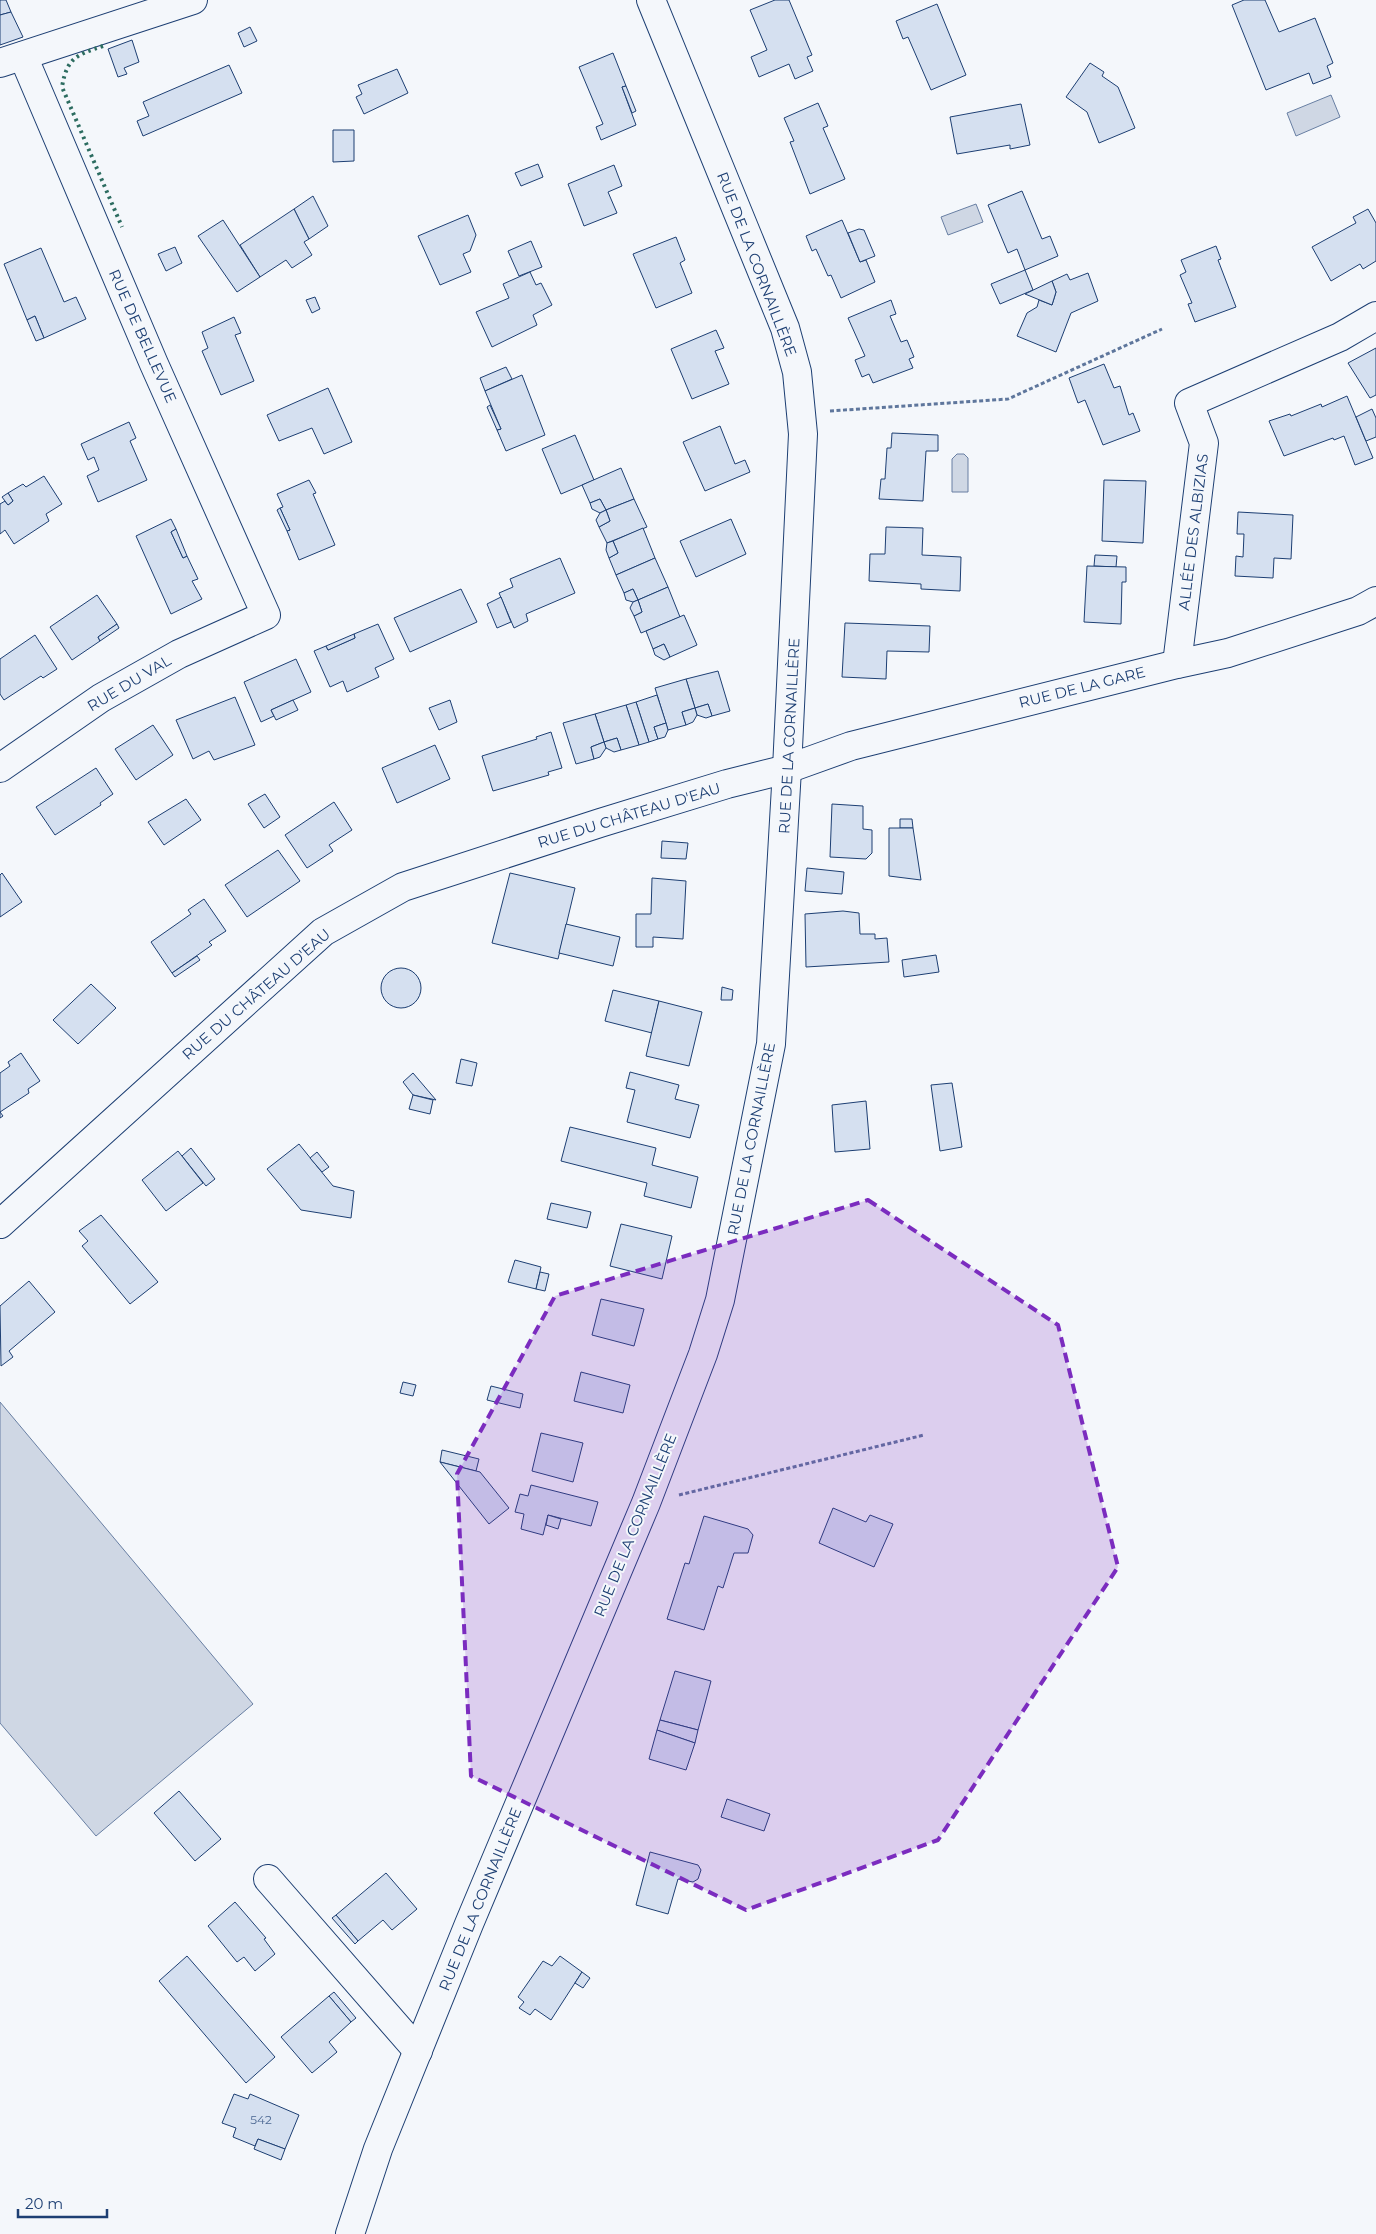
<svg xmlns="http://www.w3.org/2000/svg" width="1376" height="2234" viewBox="0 0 1376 2234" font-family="Montserrat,sans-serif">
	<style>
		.water { fill: #cfd7e4; stroke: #687fa3 }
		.building { fill: #d5e0f0; stroke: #1d3f73 }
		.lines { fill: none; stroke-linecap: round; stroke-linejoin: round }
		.minor-casing { stroke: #1d3f73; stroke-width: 30 }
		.path { stroke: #5e769c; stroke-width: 3; stroke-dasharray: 4 2.5; stroke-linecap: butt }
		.minor { stroke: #f4f7fb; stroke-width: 28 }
		.hedge { stroke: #2c6c60; stroke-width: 4; stroke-dasharray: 2.5 4; stroke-linecap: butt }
		.marked { fill: #7b2cbf; fill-opacity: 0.2; stroke: #7b2cbf; stroke-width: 4; stroke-dasharray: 10 6; stroke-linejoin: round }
		.labels { text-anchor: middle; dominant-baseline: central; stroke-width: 4; stroke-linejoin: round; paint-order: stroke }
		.number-label { font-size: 12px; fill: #4b6792 }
		.street-label { font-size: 15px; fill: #1d3f73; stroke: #f4f7fb }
	</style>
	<rect width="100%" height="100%" fill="#f4f7fb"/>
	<g class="water">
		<polygon points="1331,95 1340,117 1296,136 1287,113"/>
		<polygon points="976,204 983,222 948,235 941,217"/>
		<polygon points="957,454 964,454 968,458 968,492 952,492 952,459"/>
		<polygon points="0,1402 253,1704 96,1836 0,1723"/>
	</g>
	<g class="building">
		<polygon points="0,0 6,0 11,12 0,15"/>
		<polygon points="775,0 789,0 812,55 807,57 813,71 795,79 789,64 759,77 751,57 767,50 750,10"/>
		<polygon points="1244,0 1265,0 1279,32 1315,18 1333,63 1327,66 1331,77 1313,84 1309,73 1266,90 1232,5"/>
		<polygon points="937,4 966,75 931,90 908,37 903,39 896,21"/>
		<polygon points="11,12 23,37 0,45 0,15"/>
		<polygon points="250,27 257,41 244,47 238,33"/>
		<polygon points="132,40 139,62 124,68 127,74 118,77 108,49"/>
		<polygon points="613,53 626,86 622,87 636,125 601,140 596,127 603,124 579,67"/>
		<polygon points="1090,63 1104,72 1102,76 1118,87 1135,128 1099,143 1087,112 1066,97"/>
		<polygon points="229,65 242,93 143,136 137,121 149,116 143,102"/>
		<polygon points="397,69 408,93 364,114 356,97 362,94 358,85"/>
		<polygon points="626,86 636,111 632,113 622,87"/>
		<polygon points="818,103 828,126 823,128 845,179 810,194 790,142 794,141 784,118"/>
		<polygon points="1021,104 1030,145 1010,149 1010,145 957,154 950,117"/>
		<polygon points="333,130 354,130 354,161 333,162"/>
		<polygon points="538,164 543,177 521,186 515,173"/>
		<polygon points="614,165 622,186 608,192 617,213 584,226 568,184"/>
		<polygon points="1022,191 1042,239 1050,236 1058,256 1025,270 1017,249 1008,253 988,205"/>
		<polygon points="313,196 328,226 309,239 294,209"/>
		<polygon points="294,209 309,239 304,242 312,255 292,268 286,260 260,277 240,245"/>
		<polygon points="1368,209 1376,223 1376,261 1363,269 1360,264 1331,281 1312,247 1356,223 1353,217"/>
		<polygon points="468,215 476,235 470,251 463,254 471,272 440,285 418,236"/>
		<polygon points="223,220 260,277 237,292 198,236"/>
		<polygon points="842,220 860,262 866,260 875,282 841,298 831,275 828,276 816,249 812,251 806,236"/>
		<polygon points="859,229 864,230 875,256 860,262 848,233"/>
		<polygon points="676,237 685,260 680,263 692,293 656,308 633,254"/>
		<polygon points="531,241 542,267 519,276 508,251"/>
		<polygon points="1216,246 1221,259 1218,260 1236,307 1195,322 1188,304 1192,303 1180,275 1186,272 1181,260"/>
		<polygon points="175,247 182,263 166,271 158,254"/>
		<polygon points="41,248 64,302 76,297 86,319 44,338 35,316 27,320 4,264"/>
		<polygon points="1025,270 1033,290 1000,304 991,284"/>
		<polygon points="530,272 536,285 541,283 552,305 533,315 537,325 492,347 476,312 509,298 503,284"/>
		<polygon points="1088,273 1098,301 1071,313 1056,352 1017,336 1027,313 1037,307 1039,300 1052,305 1056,292 1052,281 1067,274 1070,280"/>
		<polygon points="1052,281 1056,292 1052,305 1025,294"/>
		<polygon points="315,297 320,309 312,313 306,300"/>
		<polygon points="891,300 896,314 890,316 901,342 907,340 914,357 909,359 913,368 873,383 869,374 862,377 855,360 865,356 848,318"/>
		<polygon points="35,316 44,338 36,341 27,320"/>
		<polygon points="234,317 241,333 235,335 254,381 221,395 202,351 208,348 202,332"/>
		<polygon points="716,330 724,348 715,351 729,384 692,399 671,349"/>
		<polygon points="1376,348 1376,395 1370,398 1348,363"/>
		<polygon points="1104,364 1114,388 1120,386 1129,415 1133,413 1140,431 1103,445 1085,400 1078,403 1069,378"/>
		<polygon points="506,367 512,379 485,391 480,378"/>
		<polygon points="522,375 545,435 506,451 497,430 501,429 485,391"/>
		<polygon points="328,388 352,442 324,454 312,428 279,441 267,415"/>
		<polygon points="1347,396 1373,458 1355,465 1344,436 1334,440 1333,438 1284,456 1269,421 1290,414 1291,416 1321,404 1322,407"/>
		<polygon points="490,405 501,429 497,430 487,407"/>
		<polygon points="1372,409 1376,418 1376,437 1366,441 1356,417"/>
		<polygon points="129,422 136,438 130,441 147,480 98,502 87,476 99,470 94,457 88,460 81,444"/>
		<polygon points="720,426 735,464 745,460 750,472 705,491 683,442"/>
		<polygon points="892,433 938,435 938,451 926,451 923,501 879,499 881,479 885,479 887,448 891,448"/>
		<polygon points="575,435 594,480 561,494 542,449"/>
		<polygon points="621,468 634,499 606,510 600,499 590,503 582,485"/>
		<polygon points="44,476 62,504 46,514 49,521 14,544 5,530 0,534 0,504 5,501 8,505 13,501 8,493 23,484 26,487"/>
		<polygon points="309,480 316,493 313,494 335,545 299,560 287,531 290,530 280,508 283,507 277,494"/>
		<polygon points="1104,480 1146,481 1143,543 1102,541"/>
		<polygon points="8,493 13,501 8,505 2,497"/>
		<polygon points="600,499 606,510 600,513 592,509 590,503"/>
		<polygon points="634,499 647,527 607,543 599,527 610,521 606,510"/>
		<polygon points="280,508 290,530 287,531 277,510"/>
		<polygon points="606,510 610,521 599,527 596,520 600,513"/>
		<polygon points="1238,512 1293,515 1291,559 1274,558 1273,578 1235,576 1236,556 1243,557 1244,534 1237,534"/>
		<polygon points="171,519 176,529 171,532 183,558 187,556 198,579 192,581 202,599 171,614 136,536"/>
		<polygon points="731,519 746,554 696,577 680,541"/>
		<polygon points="886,527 923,528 922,555 961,557 960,591 921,589 921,584 869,581 870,554 885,554"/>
		<polygon points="643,528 655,558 616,575 609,558 618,553 613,541"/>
		<polygon points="176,529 187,556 183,558 171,532"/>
		<polygon points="613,541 618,553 609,558 606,550 607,543"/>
		<polygon points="1095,555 1117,556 1116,567 1094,566"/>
		<polygon points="560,558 575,593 526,614 528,621 514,628 499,593 513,587 510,579"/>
		<polygon points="655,558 668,587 638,600 633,589 624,593 616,575"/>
		<polygon points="1087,566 1126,567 1126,582 1122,582 1121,624 1084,622"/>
		<polygon points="668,587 680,617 641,633 634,616 642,612 638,600"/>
		<polygon points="461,589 477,622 410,652 394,618"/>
		<polygon points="633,589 638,600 633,602 626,600 624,593"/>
		<polygon points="97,595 117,624 98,637 100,641 72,660 50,627"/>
		<polygon points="501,597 511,622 497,628 487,604"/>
		<polygon points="638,600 642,612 634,616 630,608 633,602"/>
		<polygon points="684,615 697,645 670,657 664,644 653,649 646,631"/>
		<polygon points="845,623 930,626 929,652 887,651 886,679 842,677"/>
		<polygon points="117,624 119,628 100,641 98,637"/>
		<polygon points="378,624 394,659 375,668 379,677 347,692 343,681 330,687 314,651 326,646 328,650 355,638 354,634"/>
		<polygon points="354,634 355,638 328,650 326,646"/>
		<polygon points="35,635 57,669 43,678 41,676 4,700 0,694 0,659"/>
		<polygon points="664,644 670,657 664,660 655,655 653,649"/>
		<polygon points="296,659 311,692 271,710 274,716 261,722 244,682"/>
		<polygon points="718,671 730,711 712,716 708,704 695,708 686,679"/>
		<polygon points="686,679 695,708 682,712 686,725 668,730 655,688"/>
		<polygon points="657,695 666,723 654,727 658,739 649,742 636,702"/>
		<polygon points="235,697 255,745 214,760 209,751 193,759 176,720"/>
		<polygon points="293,700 298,710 276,720 271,710"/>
		<polygon points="450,700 457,722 439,730 429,708"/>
		<polygon points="636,702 649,742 639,745 626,705"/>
		<polygon points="708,704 712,716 706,718 697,715 695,708"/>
		<polygon points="626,705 639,745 621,750 617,738 604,742 595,714"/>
		<polygon points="695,708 697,715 693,722 686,725 682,712"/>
		<polygon points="595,714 604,742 591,747 594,759 576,764 563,723"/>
		<polygon points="666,723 668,730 665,737 658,739 654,727"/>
		<polygon points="153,725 173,755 136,780 115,749"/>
		<polygon points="551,732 562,768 548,772 549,775 493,791 482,756 537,739 536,737"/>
		<polygon points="617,738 621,750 614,752 606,748 604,742"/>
		<polygon points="604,742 606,748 600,757 594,759 591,747"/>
		<polygon points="435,745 450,779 397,803 382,768"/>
		<polygon points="96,768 113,794 100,803 101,805 55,835 36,807"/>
		<polygon points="265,794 280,817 264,828 248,804"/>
		<polygon points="186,799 201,820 164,845 148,822"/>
		<polygon points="334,802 352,830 329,845 333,851 307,868 285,835"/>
		<polygon points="832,804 863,806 863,829 872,830 872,853 866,859 830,857"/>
		<polygon points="900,819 912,819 913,828 900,828"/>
		<polygon points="889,828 913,828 921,880 889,876"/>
		<polygon points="662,841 688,843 686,859 661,858"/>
		<polygon points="278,850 300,881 247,917 225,885"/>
		<polygon points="807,868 844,872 842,894 805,891"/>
		<polygon points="2,873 22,902 0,917 0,875"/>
		<polygon points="510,873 575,888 558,959 492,943"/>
		<polygon points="652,878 686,881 683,939 653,937 653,947 636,947 636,914 651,914"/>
		<polygon points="204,899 226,931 209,942 212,945 172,973 151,942 191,914 188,910"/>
		<polygon points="843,911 859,913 860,934 875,934 875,939 887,938 889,962 806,967 805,914"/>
		<polygon points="566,924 620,937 613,966 559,953"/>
		<polygon points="936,955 939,972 904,977 902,960"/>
		<polygon points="197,956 200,960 175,977 172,973"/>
		<circle cx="401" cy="988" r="20"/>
		<polygon points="91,984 116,1008 78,1044 53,1020"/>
		<polygon points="722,987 733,990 732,1000 721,1000"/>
		<polygon points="613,990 659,1001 652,1033 605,1021"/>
		<polygon points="659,1001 702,1012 689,1066 646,1056"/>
		<polygon points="21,1053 40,1081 28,1089 29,1093 0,1112 3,1116 0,1118 0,1073 10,1066 8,1062"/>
		<polygon points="461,1059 477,1063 472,1086 456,1083"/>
		<polygon points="630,1072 679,1085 675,1099 699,1105 690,1138 627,1122 635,1090 626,1088"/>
		<polygon points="413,1073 436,1100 413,1095 403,1082"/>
		<polygon points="952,1083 962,1147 940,1151 931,1085"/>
		<polygon points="413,1095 433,1100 430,1114 409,1109"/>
		<polygon points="866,1101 870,1149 835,1152 832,1105"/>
		<polygon points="570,1127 656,1148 652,1165 698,1177 691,1208 644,1196 647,1183 561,1161"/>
		<polygon points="299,1144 333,1186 354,1191 351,1218 301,1210 267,1169"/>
		<polygon points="191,1148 215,1179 206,1186 182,1156"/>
		<polygon points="178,1151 203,1183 166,1211 142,1180"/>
		<polygon points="317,1152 329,1167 322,1172 310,1158"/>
		<polygon points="551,1203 591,1212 587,1228 547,1219"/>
		<polygon points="101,1215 158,1282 130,1304 82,1246 88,1241 79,1231"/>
		<polygon points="621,1224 672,1236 662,1279 610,1266"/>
		<polygon points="515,1260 541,1267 536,1289 508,1282"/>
		<polygon points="540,1272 549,1274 545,1291 536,1289"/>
		<polygon points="29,1281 55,1312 9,1351 13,1357 1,1366 0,1306"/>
		<polygon points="601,1299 644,1309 634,1346 592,1335"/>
		<polygon points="581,1372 630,1385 623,1413 574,1401"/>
		<polygon points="403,1382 416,1385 413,1396 400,1393"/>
		<polygon points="491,1386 523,1394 520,1408 487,1400"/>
		<polygon points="541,1433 583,1443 573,1482 532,1471"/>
		<polygon points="442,1450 479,1459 476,1471 440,1462"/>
		<polygon points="440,1462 480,1472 509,1508 489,1524"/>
		<polygon points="531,1485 598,1502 591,1526 548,1515 543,1535 521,1529 524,1514 515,1512 520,1494 528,1496"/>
		<polygon points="833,1508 866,1522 870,1515 893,1524 874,1567 819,1543"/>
		<polygon points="548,1515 561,1519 558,1529 546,1525"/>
		<polygon points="704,1516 748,1529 753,1535 748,1553 734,1553 723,1588 718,1586 704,1630 667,1619 685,1563 689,1564"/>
		<polygon points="675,1671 711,1681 698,1730 660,1720"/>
		<polygon points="660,1720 698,1730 695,1743 657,1730"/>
		<polygon points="657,1730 695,1743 686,1770 649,1759"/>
		<polygon points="179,1791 221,1839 195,1861 154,1813"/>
		<polygon points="727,1799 770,1814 764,1831 721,1817"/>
		<polygon points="650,1852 698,1865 701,1870 698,1879 693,1882 678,1879 668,1914 636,1905"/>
		<polygon points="386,1873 417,1909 392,1930 383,1920 358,1941 336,1915"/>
		<polygon points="235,1902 266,1938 264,1939 275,1954 255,1971 244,1957 237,1962 208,1926"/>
		<polygon points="336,1915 358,1941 355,1944 332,1918"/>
		<polygon points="187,1956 275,2057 246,2083 159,1981"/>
		<polygon points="560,1956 582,1972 551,2020 535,2009 530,2015 519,2008 524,2002 518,1997 543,1961 552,1966"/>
		<polygon points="582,1972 590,1978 583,1988 575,1983"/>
		<polygon points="334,1992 356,2018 351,2022 329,1996"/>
		<polygon points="329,1996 351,2022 329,2042 337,2052 312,2073 281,2037"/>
		<polygon points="234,2094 248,2099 250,2094 299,2115 285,2149 258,2139 255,2146 233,2137 236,2128 222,2123"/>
		<polygon points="258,2139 285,2149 281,2160 254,2149"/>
	</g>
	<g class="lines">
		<g class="minor-casing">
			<g id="minor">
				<polyline points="0,63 193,0"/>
				<polyline points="1177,664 1204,443 1189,403 1340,337 1376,316"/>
				<polyline points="0,768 101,698 179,654 266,615 154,364 23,56"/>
				<polyline points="0,1224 323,932 403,887 600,823 727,784 787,769 851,746 1177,664 1228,653 1358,611 1376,601"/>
				<polyline points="268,1879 418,2051"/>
				<polyline points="350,2234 378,2149 469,1924 646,1503 703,1354 720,1300 771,1044 787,769 803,434 797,372 785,328 651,0"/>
			</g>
		</g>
		<g class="path">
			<polyline points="830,411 1008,399 1162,329"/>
			<polyline points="679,1495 924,1435"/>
		</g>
		<use href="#minor" class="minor"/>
		<path class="hedge" d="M 103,46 C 77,55 67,57 62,87 L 122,227"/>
	</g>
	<path class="marked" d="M 868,1200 L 1058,1325 L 1118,1567 L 938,1840 L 746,1910 L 471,1776 L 457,1474 L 555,1296 Z"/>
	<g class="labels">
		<g class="number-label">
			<text x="261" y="2119">542</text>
		</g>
		<g class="street-label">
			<text transform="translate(757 264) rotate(69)">RUE DE LA CORNAILLÈRE</text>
			<text transform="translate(143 336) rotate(66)">RUE DE BELLEVUE</text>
			<text transform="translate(1193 532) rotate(-83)">ALLÉE DES ALBIZIAS</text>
			<text transform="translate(129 683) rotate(-31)">RUE DU VAL</text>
			<text transform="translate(1082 687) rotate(-14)">RUE DE LA GARE</text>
			<text transform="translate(789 736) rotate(-87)">RUE DE LA CORNAILLÈRE</text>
			<text transform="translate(629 815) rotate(-17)">RUE DU CHÂTEAU D'EAU</text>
			<text transform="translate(256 994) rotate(-41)">RUE DU CHÂTEAU D'EAU</text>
			<text transform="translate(751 1139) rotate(-79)">RUE DE LA CORNAILLÈRE</text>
			<text transform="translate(635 1525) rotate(-68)">RUE DE LA CORNAILLÈRE</text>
			<text transform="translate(480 1899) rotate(-68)">RUE DE LA CORNAILLÈRE</text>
		</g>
	</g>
	<path d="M18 2209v8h89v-8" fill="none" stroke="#1d3f73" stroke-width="2.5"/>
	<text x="25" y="2209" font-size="15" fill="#1d3f73" stroke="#f4f7fb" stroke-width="4" paint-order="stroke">20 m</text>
</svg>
